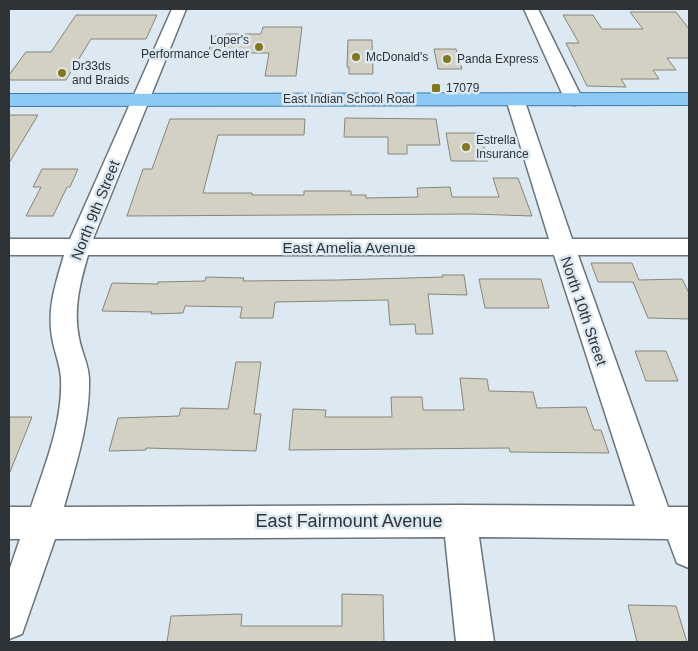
<svg xmlns="http://www.w3.org/2000/svg" width="698" height="651" viewBox="0 0 698 651" font-family="Arial,sans-serif">
	<style>
		.building { fill: #d3d1c3; stroke: #88867a }
		.lines { fill: none; stroke-linecap: round; stroke-linejoin: round }
		.minor-casing { stroke: #69747c; stroke-width: 3 }
		.major-casing { stroke: #3a7dac; stroke-width: 2 }
		.minor { fill: #fff; fill-rule: evenodd }
		.major { fill: #8cc9f3; fill-rule: evenodd }
		.poi-dot { fill: #85771a; stroke: #dde9f2; stroke-width: 2 }
		.labels { text-anchor: middle; dominant-baseline: central; stroke-width: 5; stroke-linejoin: round; paint-order: stroke }
		.far-poi-label { font-size: 12px; fill: #2e3337; stroke: #dde9f2; text-anchor: start }
		.far-street-label { font-size: 12px; fill: #2e3337; stroke: #dde9f2 }
		.street-label { font-size: 15px; fill: #2e3337; stroke: #dde9f2 }
		.near-street-label { font-size: 18px; fill: #2e3337; stroke: #dde9f2 }
	</style>
	<rect width="100%" height="100%" fill="#dde9f2"/>
	<g class="building">
		<polygon points="630,12 676,12 689,29 689,58 667,58 676,70 653,70 659,79 621,79 626,87 587,86 566,43 579,43 563,15 593,15 602,29 643,29"/>
		<polygon points="76,15 157,15 146,39 91,39 66,80 9,80 9,75 26,52 51,52"/>
		<polygon points="263,27 302,27 296,76 265,76 269,53 208,53 213,36 225,36 226,34 261,34"/>
		<polygon points="348,40 372,40 373,74 349,74 349,67 347,67"/>
		<polygon points="434,49 456,49 462,69 438,69"/>
		<polygon points="9,115 38,115 9,163"/>
		<polygon points="345,118 436,119 440,145 407,145 407,154 388,154 388,137 344,137"/>
		<polygon points="170,119 305,119 304,135 218,135 203,193 252,193 252,195 304,195 304,191 351,191 351,195 366,195 366,198 418,197 417,188 450,187 452,197 499,197 493,178 518,178 532,216 472,214 127,216 143,169 152,169"/>
		<polygon points="446,133 480,133 488,161 451,161"/>
		<polygon points="42,169 78,169 70,187 67,187 53,216 26,216 41,187 33,187"/>
		<polygon points="591,263 632,263 639,280 682,279 689,293 689,319 648,318 633,282 598,282"/>
		<polygon points="442,275 464,275 467,295 428,294 433,334 416,334 415,324 390,325 388,300 275,302 273,318 240,318 242,307 185,306 183,313 151,314 152,312 102,311 112,283 158,284 158,282 205,281 206,277 244,278 243,281 338,280 443,277"/>
		<polygon points="479,279 541,279 549,308 485,308"/>
		<polygon points="635,351 666,351 678,381 646,381"/>
		<polygon points="236,362 261,362 254,414 261,414 256,451 146,448 146,450 109,451 118,418 179,416 181,408 228,409"/>
		<polygon points="460,378 487,379 489,391 533,392 537,408 586,407 594,430 601,430 609,453 510,452 509,448 289,450 293,409 326,410 325,417 392,417 391,397 422,397 423,410 464,410"/>
		<polygon points="9,417 32,417 10,472 9,472"/>
		<polygon points="342,594 383,595 384,642 167,642 171,616 242,614 241,626 342,626"/>
		<polygon points="628,605 676,606 687,642 637,642"/>
	</g>
	<g class="lines">
		<g class="minor-casing">
			<g id="minor">
				<path d="M 172,9 L 186,9 L 93,239 L 549,239 L 506,99 L 509,95 L 515,94 L 521,95 L 524,99 L 572,239 L 689,239 L 689,255 L 578,255 L 668,507 L 689,507 L 689,568 L 677,563 L 668,539 L 479,537 L 494,642 L 456,642 L 445,537 L 55,539 L 22,634 L 9,639 L 9,571 L 20,539 L 9,539 L 9,507 L 31,507 C 45,465 63,422 61,378 C 60,364 54,350 52,337 C 47,307 56,283 64,255 L 9,255 L 9,239 L 70,239 ZM 88,255 L 554,255 L 635,506 L 460,505 L 64,507 C 76,464 90,423 89,379 C 89,365 81,351 79,338 C 73,309 80,283 88,255 Z"/>
				<polygon points="524,9 538,9 583,100 580,104 574,105 568,104 565,100"/>
			</g>
		</g>
		<g class="major-casing">
			<polygon id="major" points="689,93 689,105 9,106 9,94"/>
		</g>
		<use href="#minor" class="minor"/>
		<use href="#major" class="major"/>
	</g>
	<g class="poi-dot">
		<circle cx="259" cy="47" r="5"/>
		<circle cx="356" cy="57" r="5"/>
		<circle cx="447" cy="59" r="5"/>
		<circle cx="62" cy="73" r="5"/>
		<rect x="431" y="83" width="10" height="10" rx="2.5"/>
		<circle cx="466" cy="147" r="5"/>
	</g>
	<g class="labels">
		<g class="far-poi-label">
			<text x="249" y="40" text-anchor="end">Loper's<tspan x="249" dy="14">Performance Center</tspan></text>
			<text x="366" y="57">McDonald's</text>
			<text x="457" y="59">Panda Express</text>
			<text x="72" y="66">Dr33ds<tspan x="72" dy="14">and Braids</tspan></text>
			<text x="446" y="88">17079</text>
			<text x="476" y="140">Estrella<tspan x="476" dy="14">Insurance</tspan></text>
		</g>
		<g class="far-street-label">
			<text x="349" y="99">East Indian School Road</text>
		</g>
		<g class="street-label">
			<text transform="translate(95 210) rotate(-68)">North 9th Street</text>
			<text x="349" y="247">East Amelia Avenue</text>
			<text transform="translate(584 311) rotate(71)">North 10th Street</text>
		</g>
		<g class="near-street-label">
			<text x="349" y="521">East Fairmount Avenue</text>
		</g>
	</g>
	<rect width="698" height="651" fill="none" stroke="#2e3337" stroke-width="20"/>
</svg>
